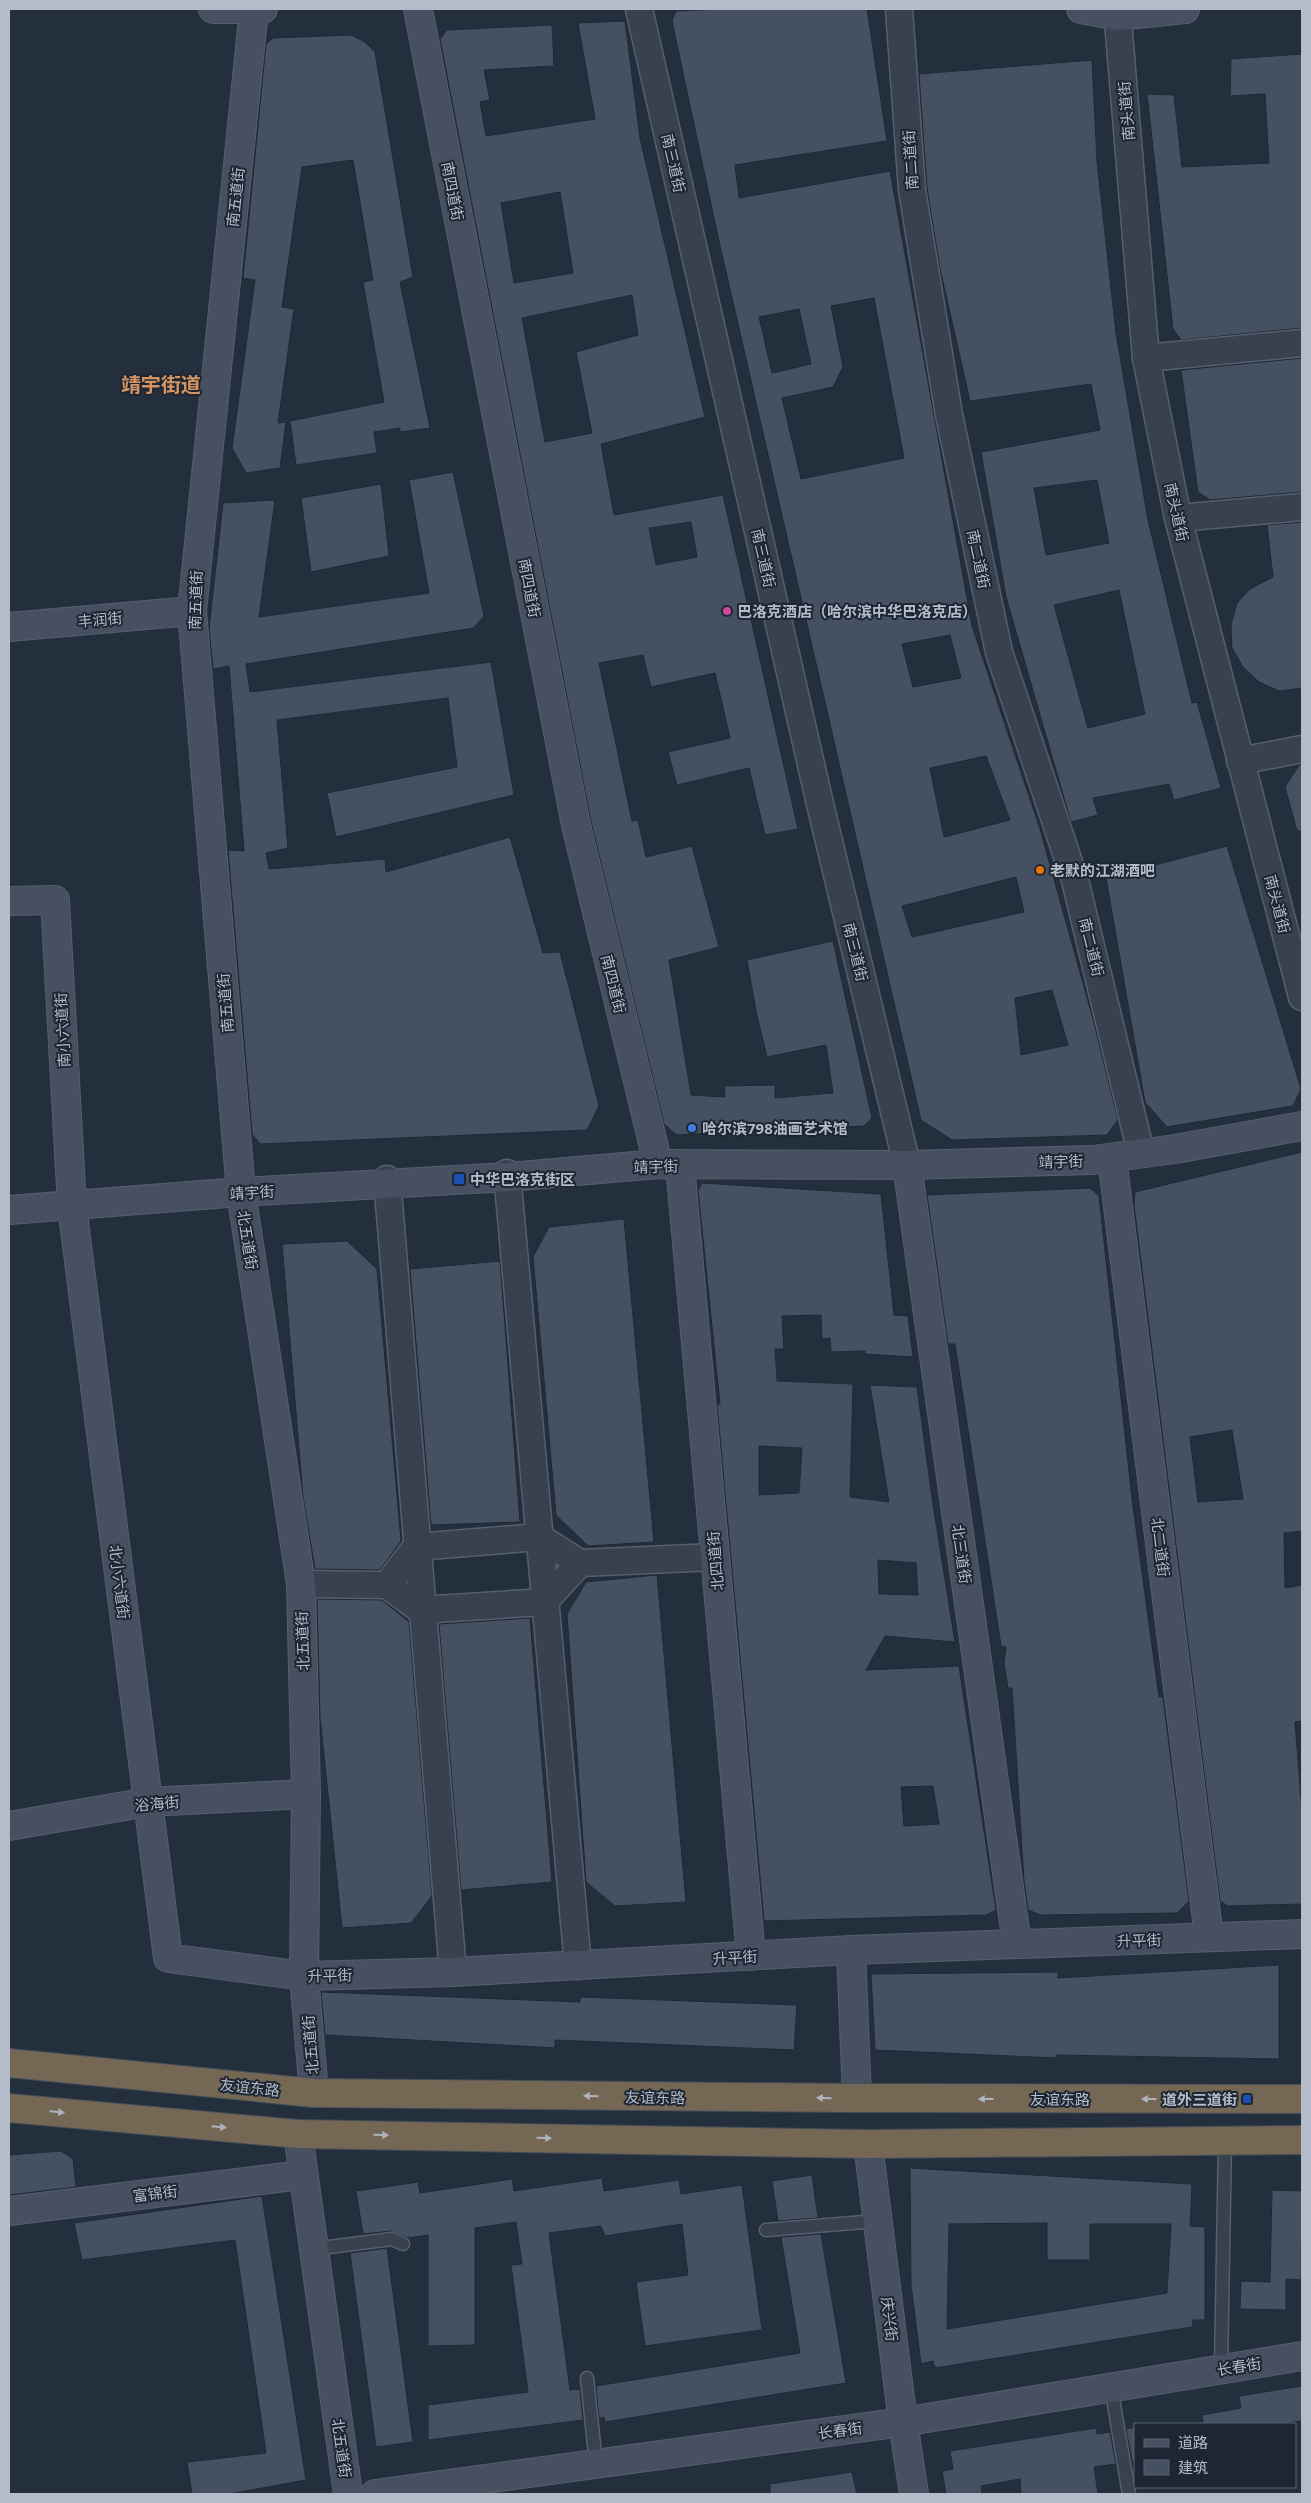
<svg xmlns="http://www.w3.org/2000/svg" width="1311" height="2503" viewBox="0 0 1311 2503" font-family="'Noto Sans','Noto Sans SC',sans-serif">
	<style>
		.building { fill: #455162; stroke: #1f2835; fill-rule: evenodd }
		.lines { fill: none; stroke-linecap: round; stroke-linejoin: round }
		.lane-casing { stroke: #565f6c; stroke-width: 15 }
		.street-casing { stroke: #565f6c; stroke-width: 29 }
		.secondary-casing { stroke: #565f6c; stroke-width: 30 }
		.highway-casing { stroke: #434c59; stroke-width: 30 }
		.lane { stroke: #38414e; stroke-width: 12 }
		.street { stroke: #38414e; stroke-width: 26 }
		.secondary { stroke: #465061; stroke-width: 28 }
		.highway { stroke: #746855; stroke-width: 28 }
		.oneway { fill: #aeb4bd }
		.hotel-dot { fill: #d1479c; stroke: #1d2633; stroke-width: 2 }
		.food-dot { fill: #e8710a; stroke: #1d2633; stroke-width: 2 }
		.shop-dot { fill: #3f7fe0; stroke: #1d2633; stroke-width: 2 }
		.transit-dot { fill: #1a4fb4; stroke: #1d2633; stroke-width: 2 }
		.labels { text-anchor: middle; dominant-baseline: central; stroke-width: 4; stroke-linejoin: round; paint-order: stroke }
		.street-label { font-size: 15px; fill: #b4bcc9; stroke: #1d2633 }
		.poi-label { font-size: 15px; font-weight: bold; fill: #b4bcc9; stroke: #1d2633; text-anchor: start }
		.district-label { font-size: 20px; font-weight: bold; fill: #d59563; stroke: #1d2633 }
	</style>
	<rect width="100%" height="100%" fill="#242f3e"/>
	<g class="building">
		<path d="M 719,9 L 867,9 L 887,141 L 735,165 L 739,198 L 890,171 L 972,626 L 1040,829 L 1093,1019 L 1118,1120 L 1107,1135 L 952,1140 L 921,1120 L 718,237 L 672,21 L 676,11 ZM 874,298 L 904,458 L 801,479 L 782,398 L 833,387 L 843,367 L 831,306 ZM 799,309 L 811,364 L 772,373 L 759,317 ZM 950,635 L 961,678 L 913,687 L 902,644 ZM 986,756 L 1010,820 L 944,837 L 930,768 ZM 1016,877 L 1024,912 L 912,937 L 902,906 ZM 1052,990 L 1068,1045 L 1021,1055 L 1015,998 Z"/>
		<path d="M 625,21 L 640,138 L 705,417 L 601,444 L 614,515 L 723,495 L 798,829 L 765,835 L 749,768 L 677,785 L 668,752 L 730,738 L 715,673 L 651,687 L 643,655 L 599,663 L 632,821 L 638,820 L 646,857 L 692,846 L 719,947 L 669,960 L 691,1095 L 725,1097 L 724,1086 L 775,1085 L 775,1098 L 833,1093 L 826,1045 L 767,1057 L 757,1016 L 747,960 L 833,941 L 872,1118 L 864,1126 L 677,1135 L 664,1124 L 591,822 L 440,39 L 447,30 L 552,25 L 554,66 L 484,70 L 490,100 L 480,102 L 486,136 L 595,119 L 578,23 ZM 560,192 L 573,273 L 514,283 L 501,203 ZM 632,295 L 638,335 L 576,352 L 592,433 L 545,442 L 522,318 ZM 691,522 L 697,557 L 656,565 L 649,528 Z"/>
		<polygon points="351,35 365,42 375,52 413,277 400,282 430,428 400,432 400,428 374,432 377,453 296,465 290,421 384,402 363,282 373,280 353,160 302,167 282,307 294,309 278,423 286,422 280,468 246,473 232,448 255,280 243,278 266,44 273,38"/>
		<polygon points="1302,54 1302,328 1181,340 1173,329 1147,94 1174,95 1182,167 1269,163 1265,94 1230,96 1231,59"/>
		<path d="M 1092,60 L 1097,161 L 1116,333 L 1148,520 L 1192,703 L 1197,702 L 1221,788 L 1174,800 L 1169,784 L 1093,798 L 1098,815 L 1071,822 L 1006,597 L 981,452 L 1100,430 L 1091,384 L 970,401 L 940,269 L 927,188 L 919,74 ZM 1097,480 L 1109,543 L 1046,555 L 1034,488 ZM 1119,590 L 1145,714 L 1088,728 L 1054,605 Z"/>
		<polygon points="1302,358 1302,492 1210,500 1198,492 1181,370"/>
		<polygon points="453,472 484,616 474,628 246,664 250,692 491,662 514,795 336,837 327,793 457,767 448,698 277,720 288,848 266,853 269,869 385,859 386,872 510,837 543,953 560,952 599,1106 587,1130 260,1144 252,1134 228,850 244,851 229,666 213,669 209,628 223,503 275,500 259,617 429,593 409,480"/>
		<polygon points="381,484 389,556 311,572 301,498"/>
		<polygon points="1302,522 1302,688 1279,691 1259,682 1243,667 1232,648 1231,625 1237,603 1250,589 1273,577 1267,525"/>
		<polygon points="1302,764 1302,831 1297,831 1285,787 1299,765"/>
		<polygon points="1227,846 1301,1089 1293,1106 1167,1127 1145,1102 1106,878"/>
		<path d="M 1302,1152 L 1302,1531 L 1284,1533 L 1285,1588 L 1302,1585 L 1302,1721 L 1295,1722 L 1302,1811 L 1302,1904 L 1228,1906 L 1220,1901 L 1134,1205 L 1135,1192 ZM 1232,1430 L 1243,1499 L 1198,1502 L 1190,1437 Z"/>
		<path d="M 702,1183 L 881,1194 L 894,1315 L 908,1316 L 913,1357 L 865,1354 L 865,1351 L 831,1352 L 830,1338 L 822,1339 L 821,1315 L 782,1316 L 784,1349 L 775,1349 L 777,1381 L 853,1384 L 850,1497 L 889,1502 L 870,1385 L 917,1387 L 932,1498 L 955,1642 L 885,1636 L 866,1670 L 959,1666 L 996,1910 L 986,1915 L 764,1921 L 717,1404 L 720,1404 L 698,1190 ZM 759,1446 L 802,1448 L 799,1493 L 759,1495 ZM 878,1560 L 916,1563 L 918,1595 L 879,1594 ZM 933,1786 L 939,1824 L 904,1826 L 901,1787 Z"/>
		<polygon points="1090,1188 1099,1196 1132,1499 1159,1697 1163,1697 1189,1901 1177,1913 1041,1915 1028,1910 1024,1881 1012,1688 1008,1688 1004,1663 1006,1647 1001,1646 955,1344 948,1344 927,1195"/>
		<polygon points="624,1219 654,1542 588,1546 556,1515 533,1257 549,1227"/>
		<polygon points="347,1241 377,1269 401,1541 380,1570 315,1569 303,1497 282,1244"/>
		<polygon points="500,1261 520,1522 431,1525 410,1269"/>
		<polygon points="657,1575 686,1902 615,1906 586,1882 567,1614 586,1582"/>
		<polygon points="317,1599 382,1600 409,1622 432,1896 411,1923 342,1928 320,1717"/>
		<polygon points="530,1618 552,1882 461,1890 439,1624"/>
		<polygon points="1279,1965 1279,2059 1056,2055 1056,2058 875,2050 871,1974 1058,1972 1058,1978"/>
		<polygon points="321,1992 580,2002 580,1997 797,2005 794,2050 555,2040 555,2048 325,2035"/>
		<polygon points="61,2151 73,2159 76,2187 9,2195 9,2155"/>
		<path d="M 910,2168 L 1192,2184 L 1190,2226 L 1205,2227 L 1205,2320 L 1193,2320 L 1192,2327 L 935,2368 L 933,2361 L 921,2364 L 911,2285 ZM 1047,2223 L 1047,2260 L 1090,2260 L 1090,2224 L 1171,2224 L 1167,2293 L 947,2329 L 949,2224 Z"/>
		<polygon points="812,2175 818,2218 778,2221 772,2181"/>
		<polygon points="602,2178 604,2191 679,2180 681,2194 742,2185 762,2330 645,2346 636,2282 688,2275 682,2224 605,2236 601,2226 549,2233 570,2390 580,2389 583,2420 428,2440 428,2405 528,2392 511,2265 522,2264 516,2222 475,2228 475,2345 428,2346 428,2235 408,2238 391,2231 363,2234 356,2191 418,2182 420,2193 512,2179 514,2191"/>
		<polygon points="1272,2190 1302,2191 1301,2280 1286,2279 1286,2310 1240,2309 1241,2281 1270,2282"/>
		<polygon points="262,2196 306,2480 229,2494 192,2494 187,2462 266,2453 235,2240 82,2260 74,2223"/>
		<polygon points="821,2234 846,2383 605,2422 604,2417 599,2418 596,2386 800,2353 781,2237"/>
		<polygon points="387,2248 413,2442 376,2447 350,2253"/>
		<polygon points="1302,2386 1302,2421 1280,2424 1203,2424 1202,2415 1241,2408 1239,2396"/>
		<polygon points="1135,2427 1135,2461 1132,2461 1126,2429"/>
		<polygon points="1096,2428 1097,2434 1110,2432 1116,2464 1094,2467 1098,2494 1021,2494 1020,2479 981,2486 982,2494 946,2494 942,2471 953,2469 950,2451"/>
		<polygon points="852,2472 857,2494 770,2494 770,2484"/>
	</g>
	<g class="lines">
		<g class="lane-casing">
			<g id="lane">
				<polyline points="766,2230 877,2221"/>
				<polyline points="313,2249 392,2239 403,2244"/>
				<polyline points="1221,2369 1225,2140"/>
				<polyline points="587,2378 596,2464"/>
				<polyline points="1111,2387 1129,2494"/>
			</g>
		</g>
		<g class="street-casing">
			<g id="street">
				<polyline points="639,9 820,804 907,1165"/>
				<polyline points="899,9 912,190 949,415 999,652 1075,880 1141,1153"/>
				<polyline points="1117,9 1146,358 1178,518 1302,997"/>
				<polyline points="1146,358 1302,343"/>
				<polyline points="1178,518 1302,507"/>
				<polyline points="1240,761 1302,749"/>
				<polyline points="507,1173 578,1966"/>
				<polyline points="387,1179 453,1972"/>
				<polyline points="301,1584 387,1585 421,1610 544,1602 580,1563 715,1557"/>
				<polyline points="387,1585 416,1547 539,1537 580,1563"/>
			</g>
		</g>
		<g class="secondary-casing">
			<g id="secondary">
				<polyline points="213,9 263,9"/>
				<polyline points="254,9 192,611 241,1192 301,1584 306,1794 304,1976 314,2093"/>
				<polyline points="418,9 576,825 658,1164"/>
				<polyline points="1081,9 1118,16 1185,9"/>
				<polyline points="9,627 192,611"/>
				<polyline points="9,901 55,900 72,1206 168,1958 304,1976 453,1972 851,1950 1302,1934"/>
				<polyline points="1112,1158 1209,1937"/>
				<polyline points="680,1165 751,1956"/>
				<polyline points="907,1165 1017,1944"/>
				<polyline points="9,1210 241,1192 508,1177 658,1164 907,1165 1093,1160 1175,1149 1302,1126"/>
				<polyline points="9,1826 148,1802 306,1794"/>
				<polyline points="851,1950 857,2098"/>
				<polyline points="298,2134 348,2494"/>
				<polyline points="868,2144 903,2422 914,2494"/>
				<polyline points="9,2211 302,2175"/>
				<polyline points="375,2494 903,2422 1302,2356"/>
			</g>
		</g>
		<g class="highway-casing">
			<g id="highway">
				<polyline points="9,2063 314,2093 857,2098 1302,2099"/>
				<polyline points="9,2108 298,2134 868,2144 1302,2140"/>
			</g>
		</g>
		<use href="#lane" class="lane"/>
		<use href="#street" class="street"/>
		<use href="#secondary" class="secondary"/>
		<use href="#highway" class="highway"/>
	</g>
	<defs><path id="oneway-solid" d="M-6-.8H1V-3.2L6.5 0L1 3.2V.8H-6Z" transform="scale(1.25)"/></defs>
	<g class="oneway">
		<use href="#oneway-solid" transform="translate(591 2096) rotate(-179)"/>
		<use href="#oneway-solid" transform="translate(824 2098) rotate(-179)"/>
		<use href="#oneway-solid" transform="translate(986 2099) rotate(-180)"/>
		<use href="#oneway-solid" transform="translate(1149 2099) rotate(-180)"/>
		<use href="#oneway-solid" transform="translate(57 2112) rotate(5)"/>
		<use href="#oneway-solid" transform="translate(219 2127) rotate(5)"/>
		<use href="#oneway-solid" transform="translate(381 2135) rotate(1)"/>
		<use href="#oneway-solid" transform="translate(544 2138) rotate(1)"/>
	</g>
	<circle class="hotel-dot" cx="727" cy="611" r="5"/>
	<circle class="food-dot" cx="1040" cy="870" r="5"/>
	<circle class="shop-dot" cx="692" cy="1128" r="5"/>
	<g class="transit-dot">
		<rect x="453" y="1173" width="12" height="12" rx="2.5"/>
		<rect x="1242" y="2094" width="10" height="10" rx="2.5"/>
	</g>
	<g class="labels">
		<g class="street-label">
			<text transform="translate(1126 111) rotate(-95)">南头道街</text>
			<text transform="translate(910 160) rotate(-94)">南二道街</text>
			<text transform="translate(674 163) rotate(77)">南三道街</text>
			<text transform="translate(453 191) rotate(79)">南四道街</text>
			<text transform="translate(235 197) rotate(-84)">南五道街</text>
			<text transform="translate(1177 512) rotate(77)">南头道街</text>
			<text transform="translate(764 558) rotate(77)">南三道街</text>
			<text transform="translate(979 559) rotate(78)">南二道街</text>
			<text transform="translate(530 588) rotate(79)">南四道街</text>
			<text transform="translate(195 600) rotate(-88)">南五道街</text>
			<text transform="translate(100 619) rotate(-5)">丰润街</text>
			<text transform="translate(1278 904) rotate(75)">南头道街</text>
			<text transform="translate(1092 947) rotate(76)">南二道街</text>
			<text transform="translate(856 952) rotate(76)">南三道街</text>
			<text transform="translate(614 984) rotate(76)">南四道街</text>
			<text transform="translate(225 1003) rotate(-95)">南五道街</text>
			<text transform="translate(62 1030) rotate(-93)">南小六道街</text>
			<text transform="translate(1061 1161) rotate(-1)">靖宇街</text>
			<text transform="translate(656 1166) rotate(-1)">靖宇街</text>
			<text transform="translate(252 1192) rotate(-3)">靖宇街</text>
			<text transform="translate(248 1240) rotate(81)">北五道街</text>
			<text transform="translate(1161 1547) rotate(83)">北二道街</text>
			<text transform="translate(962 1554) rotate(82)">北三道街</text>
			<text transform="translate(715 1561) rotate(-95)">北四道街</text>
			<text transform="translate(120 1582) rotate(83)">北小六道街</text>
			<text transform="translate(302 1641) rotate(-92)">北五道街</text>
			<text transform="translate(157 1803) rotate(-5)">浴海街</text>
			<text transform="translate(1139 1940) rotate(-2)">升平街</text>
			<text transform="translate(735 1957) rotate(-3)">升平街</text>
			<text transform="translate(330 1975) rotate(-1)">升平街</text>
			<text transform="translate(310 2045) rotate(-95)">北五道街</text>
			<text transform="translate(250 2087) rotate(6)">友谊东路</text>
			<text transform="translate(655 2097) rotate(1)">友谊东路</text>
			<text x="1060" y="2099">友谊东路</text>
			<text transform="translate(155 2193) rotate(-7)">富锦街</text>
			<text transform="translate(890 2319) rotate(83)">庆兴街</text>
			<text transform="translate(1239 2366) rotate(-9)">长春街</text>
			<text transform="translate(840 2430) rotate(-8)">长春街</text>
			<text transform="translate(342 2448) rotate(82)">北五道街</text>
		</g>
		<g class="poi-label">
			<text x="737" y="611">巴洛克酒店（哈尔滨中华巴洛克店）</text>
			<text x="1050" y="870">老默的江湖酒吧</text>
			<text x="702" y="1128">哈尔滨798油画艺术馆</text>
			<text x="470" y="1179">中华巴洛克街区</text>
			<text x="1237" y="2099" text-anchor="end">道外三道街</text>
		</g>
		<g class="district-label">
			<text x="161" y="384">靖宇街道</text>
		</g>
	</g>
	<rect width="1311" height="2503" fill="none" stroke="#b4bcc9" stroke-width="20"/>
	<rect x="1134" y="2423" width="162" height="65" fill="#1d2633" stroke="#59626f"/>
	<rect x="1144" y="2439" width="25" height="8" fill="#465061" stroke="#59626f"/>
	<text x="1178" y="2448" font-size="15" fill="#b4bcc9">道路</text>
	<rect x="1144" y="2460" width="25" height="15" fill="#455162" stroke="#59626f"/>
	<text x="1178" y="2473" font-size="15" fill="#b4bcc9">建筑</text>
</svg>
